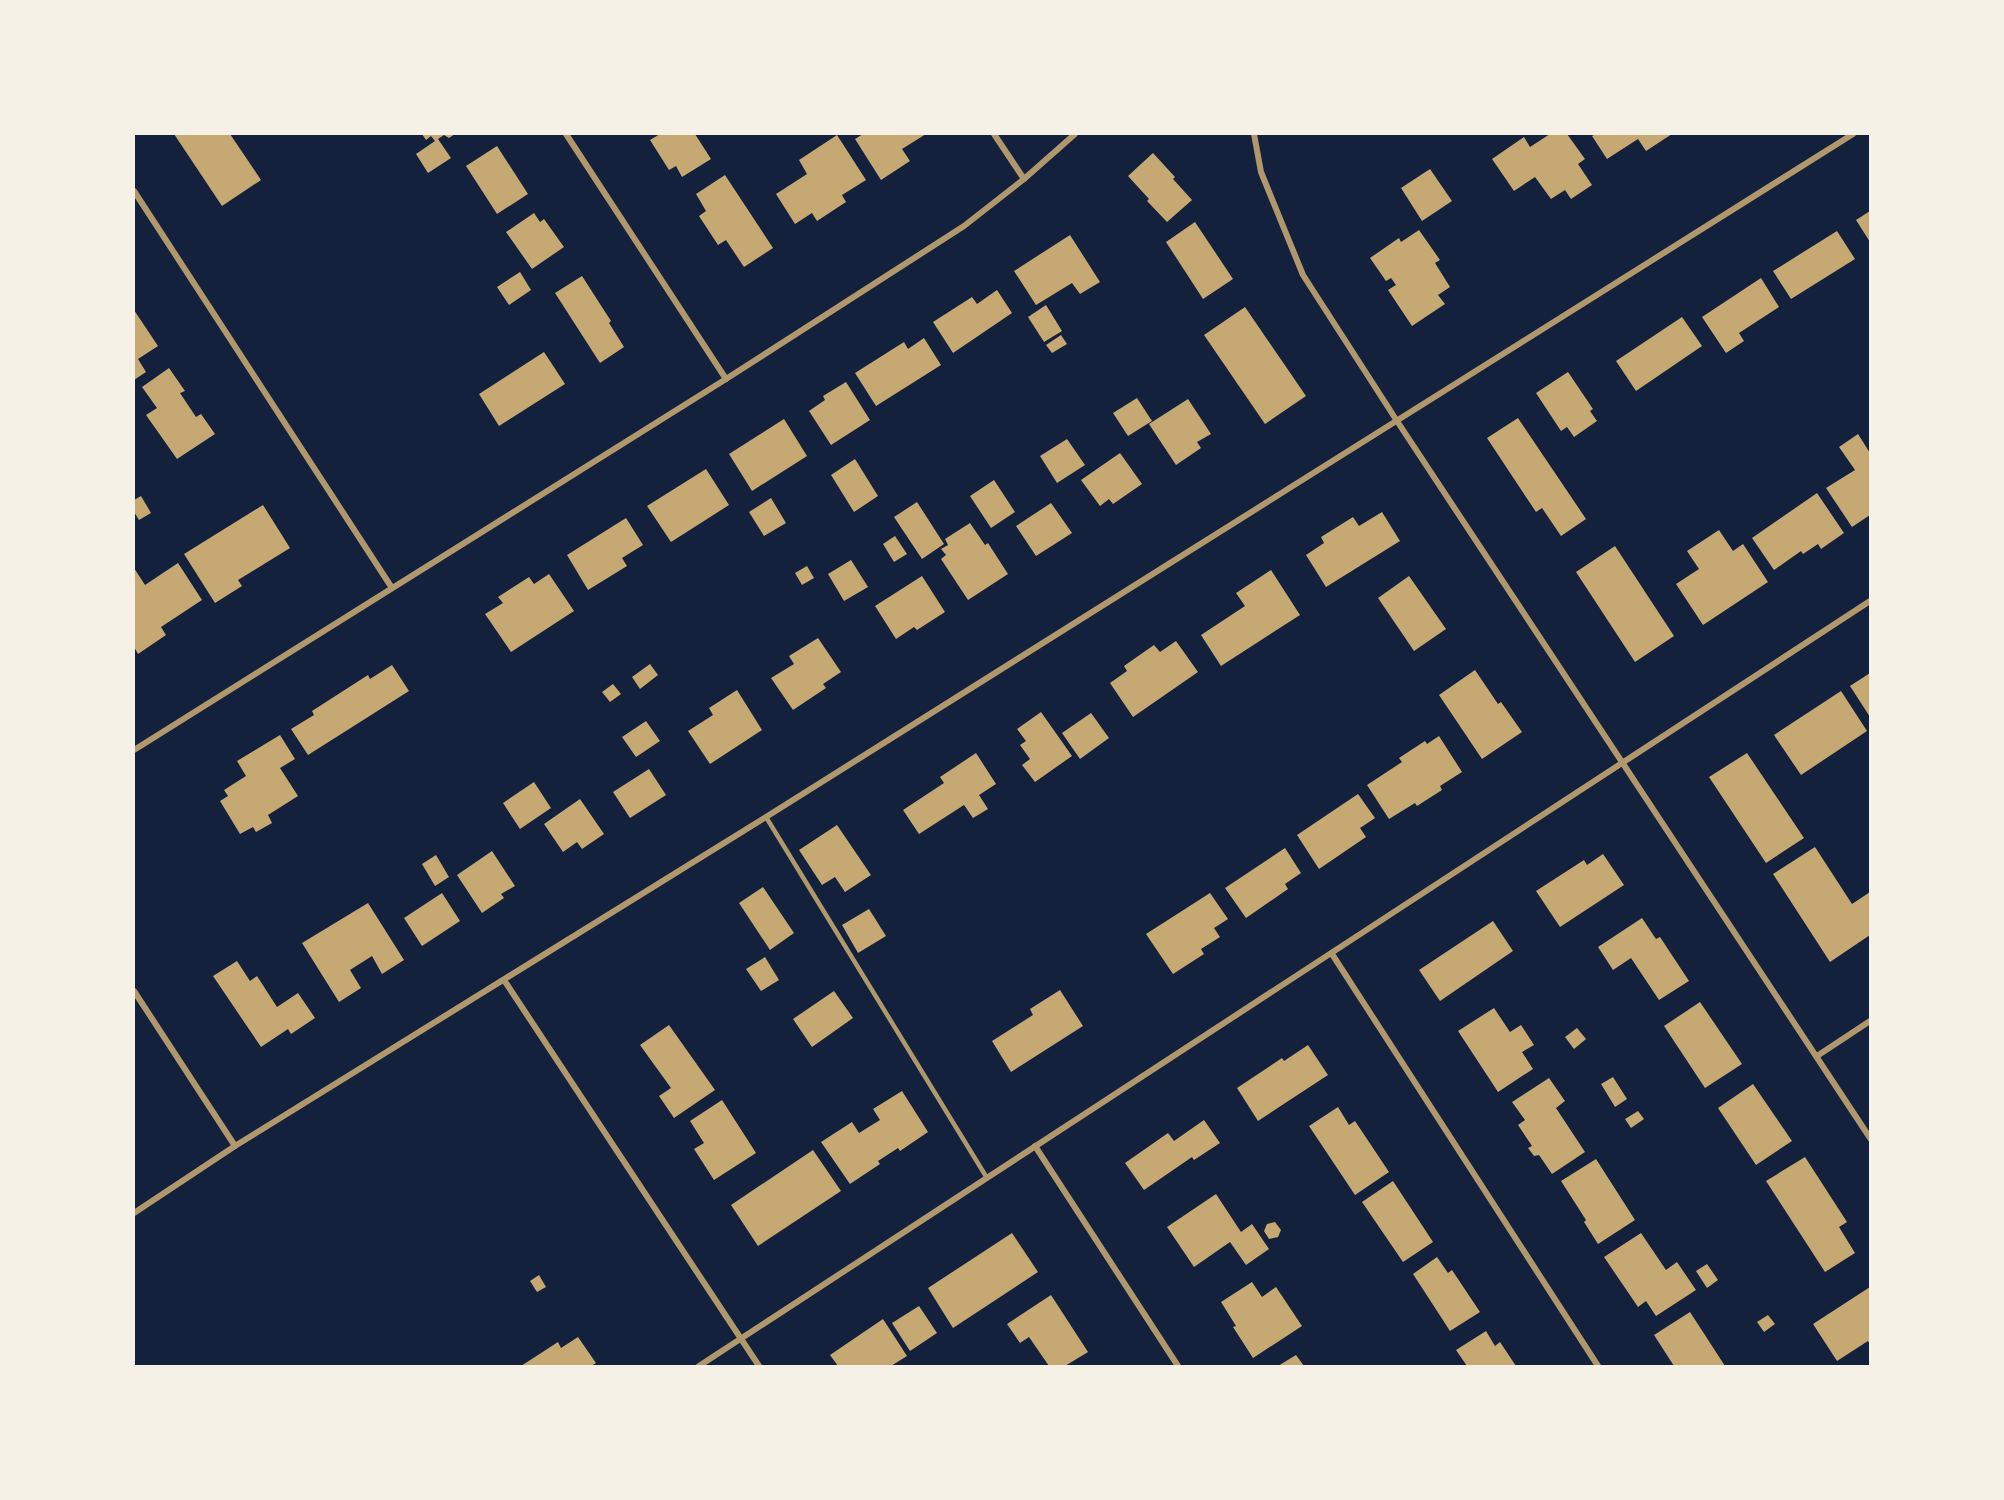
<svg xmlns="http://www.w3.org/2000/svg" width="2004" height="1500" viewBox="0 0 2004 1500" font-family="Inter,sans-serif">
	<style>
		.building { fill: #c6a872 }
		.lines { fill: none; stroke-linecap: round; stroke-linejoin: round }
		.service { stroke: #b1986c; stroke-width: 4.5 }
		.minor { stroke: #b1986c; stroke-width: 6 }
	</style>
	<rect width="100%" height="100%" fill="#14213d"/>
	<g class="building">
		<polygon points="174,134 230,134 261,180 222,206"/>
		<polygon points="422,134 455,134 449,138 444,135 438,139 451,158 428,173 416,154 435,141 431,136 426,140"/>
		<polygon points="660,134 695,134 711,159 682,177 676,166 669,170 650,140"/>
		<polygon points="863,134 926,134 902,149 910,161 881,180 855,139"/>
		<polygon points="1550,134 1567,134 1585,159 1578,164 1592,185 1571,199 1565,190 1551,199 1535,177 1514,191 1492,159 1524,137 1530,147"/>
		<polygon points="1596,134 1672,134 1646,151 1638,139 1607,159 1592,136"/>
		<polygon points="837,135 866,180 842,195 846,202 817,221 812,213 795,224 776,194 807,174 799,160"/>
		<polygon points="497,146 528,194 497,214 466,166"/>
		<polygon points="1153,153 1175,177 1173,179 1192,200 1167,222 1147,201 1149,199 1128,176"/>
		<polygon points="1430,169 1452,201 1422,221 1401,188"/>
		<polygon points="725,175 773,248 744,267 726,240 718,245 699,216 706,211 696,194"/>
		<polygon points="1870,211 1870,242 1856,220"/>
		<polygon points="534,213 540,222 544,219 564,247 532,269 506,232"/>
		<polygon points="1195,222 1233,279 1203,299 1166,242"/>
		<polygon points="1419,230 1440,260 1435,263 1450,287 1438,295 1445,304 1412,326 1388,290 1396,285 1391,278 1386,281 1370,258 1399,238 1401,242"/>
		<polygon points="1837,231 1855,259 1791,299 1773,271"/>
		<polygon points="1070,235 1100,282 1080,294 1072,283 1036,305 1014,271"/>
		<polygon points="520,272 531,290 509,305 497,287"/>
		<polygon points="582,276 611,321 609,323 624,347 600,363 555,293"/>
		<polygon points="1761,278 1779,307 1739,333 1744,341 1726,353 1702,317"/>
		<polygon points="997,290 1012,313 953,353 933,322 972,297 977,304"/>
		<polygon points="1046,305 1062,331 1044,342 1028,317"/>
		<polygon points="1245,307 1306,396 1265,424 1204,335"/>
		<polygon points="134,310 158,346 138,359 146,372 134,380"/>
		<polygon points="1682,317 1702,346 1636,391 1616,361"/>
		<polygon points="1061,335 1067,344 1052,353 1046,345"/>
		<polygon points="924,338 941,365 876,406 855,373 904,342 908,349"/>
		<polygon points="544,352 565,384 499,426 479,394"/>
		<polygon points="169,368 185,391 180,393 196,417 201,414 215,434 177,459 146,415 157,408 142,387"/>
		<polygon points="1568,372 1593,409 1590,411 1597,421 1574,437 1567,427 1561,431 1536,393"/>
		<polygon points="846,382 870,420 831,445 809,411 825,400 823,396"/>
		<polygon points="1137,398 1152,421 1128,436 1113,413"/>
		<polygon points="1188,399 1211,434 1197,442 1201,448 1176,465 1149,424"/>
		<polygon points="1518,418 1586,519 1561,536 1542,508 1536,512 1487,438"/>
		<polygon points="784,419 807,456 752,491 729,454"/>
		<polygon points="1858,434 1870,453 1870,515 1852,527 1826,488 1855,470 1839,447"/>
		<polygon points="1067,439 1085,465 1057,483 1040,456"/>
		<polygon points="1120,453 1142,484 1113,504 1109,499 1100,506 1081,480"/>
		<polygon points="855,459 878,496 854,512 831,475"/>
		<polygon points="706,469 729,505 671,542 647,506"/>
		<polygon points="994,480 1015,512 991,528 970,496"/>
		<polygon points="1817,493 1844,533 1821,549 1818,544 1803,554 1801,551 1774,570 1752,538"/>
		<polygon points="141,496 151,513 139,520 134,512 134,500"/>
		<polygon points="771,498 786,523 764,536 749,512"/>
		<polygon points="917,502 944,544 922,559 894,517"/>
		<polygon points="1051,503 1072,533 1036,556 1016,526"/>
		<polygon points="263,505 290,548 238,580 242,586 215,603 184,554"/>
		<polygon points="1382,512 1400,541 1326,587 1306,555 1324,543 1321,537 1353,517 1359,526"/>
		<polygon points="626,518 643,545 622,558 627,566 588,590 567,555"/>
		<polygon points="970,523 985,545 988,543 1008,574 968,600 941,559 946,555 941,549 948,545 945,539"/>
		<polygon points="1719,530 1733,551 1743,544 1768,582 1703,625 1676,584 1699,569 1687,551"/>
		<polygon points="895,536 907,554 894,562 883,544"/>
		<polygon points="1615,546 1674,636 1635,662 1576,572"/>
		<polygon points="851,560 868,587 844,601 828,574"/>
		<polygon points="178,563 202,600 161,627 166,635 138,654 134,647 134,568 145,585"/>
		<polygon points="807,566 814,578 802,585 795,573"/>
		<polygon points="1271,570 1300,615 1221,666 1201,635 1245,606 1236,593"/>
		<polygon points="549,574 574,611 511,652 485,614 503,603 498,597 529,577 534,584"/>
		<polygon points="922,576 945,612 917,630 914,627 896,639 875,606"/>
		<polygon points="1409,576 1446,629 1414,651 1378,598"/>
		<polygon points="818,638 841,672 823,684 826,688 793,710 771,678 794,664 789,656"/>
		<polygon points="1176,641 1198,672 1133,717 1110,683 1127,671 1124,666 1154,645 1160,652"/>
		<polygon points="650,664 658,675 640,689 632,677"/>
		<polygon points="392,665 409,691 308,755 291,729 314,715 312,711 368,675 370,679"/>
		<polygon points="1475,670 1498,704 1501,702 1522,732 1482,759 1439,695"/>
		<polygon points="1870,673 1870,717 1850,686"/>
		<polygon points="613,684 621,694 610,702 602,692"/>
		<polygon points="737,690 762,730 710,764 688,731 713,715 709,708"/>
		<polygon points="1841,691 1867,731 1801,775 1774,735"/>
		<polygon points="1041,712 1072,756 1035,782 1022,765 1030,759 1020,745 1026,741 1017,729"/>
		<polygon points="1091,713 1109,738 1080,759 1062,733"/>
		<polygon points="646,721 660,741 636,757 622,737"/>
		<polygon points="280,735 295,759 280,768 298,796 268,815 272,823 256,832 253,827 240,834 220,801 228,796 224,790 246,776 237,761"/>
		<polygon points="1439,736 1462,772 1440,786 1442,790 1417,806 1415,803 1389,819 1367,785 1402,762 1399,758 1425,741 1427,744"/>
		<polygon points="976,753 996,784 979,795 988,809 973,818 964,805 919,834 903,810 944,783 940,777"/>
		<polygon points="1747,753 1804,838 1766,863 1709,777"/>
		<polygon points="649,769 666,795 630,818 613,792"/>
		<polygon points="534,782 551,808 520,829 503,803"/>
		<polygon points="1358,794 1375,818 1360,828 1366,837 1319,869 1297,835"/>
		<polygon points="580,799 604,834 582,849 577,842 563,852 544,824"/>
		<polygon points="837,825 871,875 845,892 835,877 822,885 799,850"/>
		<polygon points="1815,847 1852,904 1870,892 1870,935 1830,962 1773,874"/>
		<polygon points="1285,848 1301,873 1285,884 1288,889 1246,918 1225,888"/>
		<polygon points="492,851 515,886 501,894 504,898 482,913 457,875"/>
		<polygon points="1603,854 1624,885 1560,927 1536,891 1584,860 1587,865"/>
		<polygon points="436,855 449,877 435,886 422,864"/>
		<polygon points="763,887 794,933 770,950 739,903"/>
		<polygon points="442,893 460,921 422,946 404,918"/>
		<polygon points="1210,893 1228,919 1214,928 1220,937 1201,949 1204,954 1173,974 1146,934"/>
		<polygon points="368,903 404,960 382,974 372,956 350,970 361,988 339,1002 302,943"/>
		<polygon points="869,909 886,936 858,953 842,925"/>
		<polygon points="1642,918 1656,939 1660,937 1689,981 1659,1000 1631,958 1613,970 1598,947"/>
		<polygon points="1493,921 1513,951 1440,1001 1419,970"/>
		<polygon points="765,957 779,980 761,991 746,969"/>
		<polygon points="237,961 250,981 257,976 277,1007 298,993 315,1018 291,1034 288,1029 261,1047 213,976"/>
		<polygon points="1060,990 1083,1026 1011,1072 992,1041 1033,1015 1030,1009"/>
		<polygon points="834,991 853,1018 812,1047 793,1019"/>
		<polygon points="1700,1002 1742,1064 1705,1088 1664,1026"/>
		<polygon points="1494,1008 1510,1032 1521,1025 1534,1045 1522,1052 1533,1069 1498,1092 1458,1031"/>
		<polygon points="669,1025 715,1090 674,1118 659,1096 671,1088 640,1045"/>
		<polygon points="1577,1028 1586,1039 1574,1049 1565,1037"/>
		<polygon points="1308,1045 1328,1075 1258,1121 1237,1088 1282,1058 1284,1061"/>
		<polygon points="1613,1077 1627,1099 1615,1107 1601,1084"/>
		<polygon points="1549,1078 1565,1101 1556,1108 1585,1152 1552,1174 1539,1155 1534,1156 1528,1148 1532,1146 1518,1125 1525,1120 1512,1102"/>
		<polygon points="1753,1084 1792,1141 1756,1165 1718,1108"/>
		<polygon points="902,1091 928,1132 900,1151 898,1148 878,1161 880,1164 850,1184 821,1142 852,1122 859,1133 880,1120 873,1109"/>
		<polygon points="722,1100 756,1153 714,1180 694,1149 704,1143 690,1121"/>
		<polygon points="1338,1107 1349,1125 1355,1121 1389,1172 1355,1195 1309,1126"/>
		<polygon points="1638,1111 1644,1119 1631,1128 1625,1119"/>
		<polygon points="1204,1120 1220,1143 1194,1160 1192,1157 1144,1190 1125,1163 1168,1133 1174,1141"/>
		<polygon points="813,1150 841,1191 758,1246 731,1205"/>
		<polygon points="1805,1157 1847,1222 1839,1227 1855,1253 1825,1272 1766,1181"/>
		<polygon points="1596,1159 1635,1220 1598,1244 1584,1222 1586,1220 1561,1181"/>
		<polygon points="1393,1181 1433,1242 1403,1262 1362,1202"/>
		<polygon points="1216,1194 1241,1232 1252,1224 1269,1249 1246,1265 1230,1242 1194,1267 1167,1227"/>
		<polygon points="1275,1222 1281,1230 1278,1237 1269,1239 1264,1231 1267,1224"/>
		<polygon points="1012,1233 1038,1272 953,1328 928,1288"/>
		<polygon points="1641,1233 1666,1270 1677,1262 1696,1290 1656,1316 1646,1301 1638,1307 1604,1257"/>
		<polygon points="1437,1257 1448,1273 1452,1270 1480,1312 1450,1331 1413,1274"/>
		<polygon points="1707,1264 1718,1280 1707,1288 1696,1271"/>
		<polygon points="539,1275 546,1287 537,1292 530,1281"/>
		<polygon points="1252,1282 1262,1297 1276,1287 1302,1326 1253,1358 1233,1327 1236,1326 1221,1302"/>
		<polygon points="1870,1287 1870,1344 1868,1341 1837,1361 1813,1324"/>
		<polygon points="1051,1295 1088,1352 1065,1366 1049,1366 1029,1337 1020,1343 1007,1324"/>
		<polygon points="919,1306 937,1333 910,1351 892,1323"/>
		<polygon points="1690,1312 1725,1366 1674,1366 1654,1335"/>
		<polygon points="1768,1315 1775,1324 1764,1332 1757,1322"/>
		<polygon points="883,1319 907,1356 891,1366 838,1366 830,1355"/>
		<polygon points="1486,1331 1495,1346 1500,1342 1516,1366 1467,1366 1456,1350"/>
		<polygon points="578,1337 596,1363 591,1366 521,1366 558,1342 561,1348"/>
		<polygon points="1296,1355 1304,1366 1278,1366"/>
	</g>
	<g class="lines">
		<polyline class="service" points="766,817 987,1178"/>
		<g class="minor">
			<polyline points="566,134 726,379"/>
			<polyline points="994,134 1024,179"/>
			<polyline points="1254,134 1261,172 1303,275 1397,421 1870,1138"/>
			<polyline points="134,191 392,588"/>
			<polyline points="134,750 726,379 964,226 1024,179 1075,134"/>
			<polyline points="1332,954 1598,1366"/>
			<polyline points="504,980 759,1366"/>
			<polyline points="134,991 235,1146"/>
			<polyline points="1817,1056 1870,1021"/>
			<polyline points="1035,1146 1178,1366"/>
			<polyline points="134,1213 235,1146 766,817 1853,134"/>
			<polyline points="699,1366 1870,601"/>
		</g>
	</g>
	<rect width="2004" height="1500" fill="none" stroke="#f6f1e7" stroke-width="270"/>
</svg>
